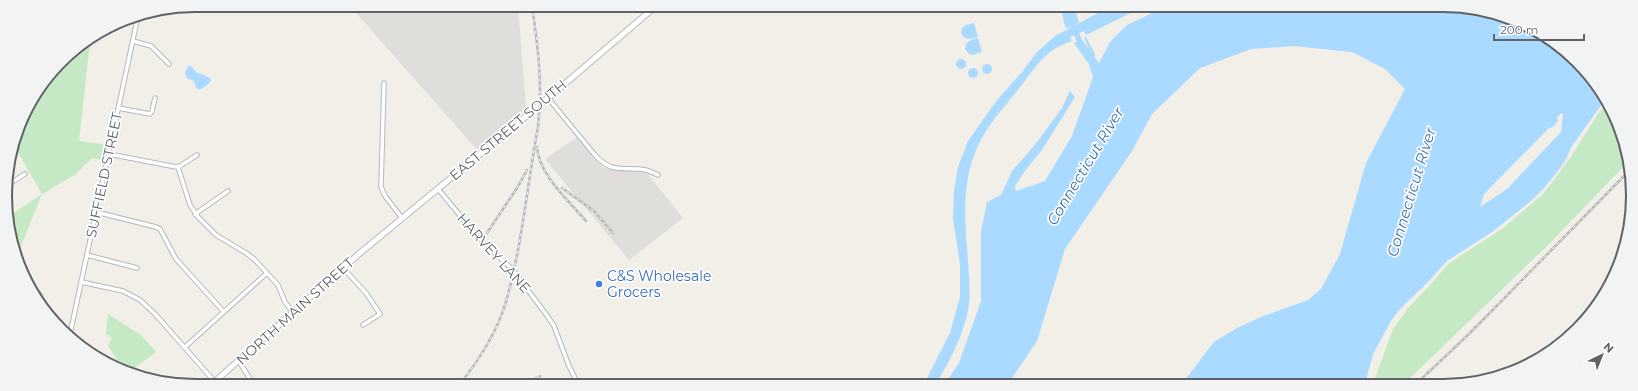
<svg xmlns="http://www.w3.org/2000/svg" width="1638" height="391" viewBox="0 0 1638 391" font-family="Montserrat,sans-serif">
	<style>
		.industrial { fill: #e0deda }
		.green { fill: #c5e8c5 }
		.water { fill: #aadaff; fill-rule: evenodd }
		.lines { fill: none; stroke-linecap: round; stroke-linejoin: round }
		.river { stroke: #aadaff; stroke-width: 5.5 }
		.minor-casing { stroke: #b5b8bc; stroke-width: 5.5 }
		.secondary-casing { stroke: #b6babf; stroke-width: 7 }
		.minor { stroke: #fff; stroke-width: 3.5 }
		.secondary { stroke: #fff; stroke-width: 5 }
		.rail-casing { stroke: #b6b7b8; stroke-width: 2.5 }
		.rail { stroke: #fff; stroke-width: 1; stroke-dasharray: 3; stroke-linecap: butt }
		.shop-dot { fill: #3f7fe0; stroke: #fff; stroke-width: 1.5 }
		.labels { text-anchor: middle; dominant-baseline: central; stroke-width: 3.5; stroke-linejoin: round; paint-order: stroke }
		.street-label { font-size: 14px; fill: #5f6368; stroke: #fff }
		.shop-label { font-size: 14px; fill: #366cbe; stroke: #fff; text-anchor: start }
		.water-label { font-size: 15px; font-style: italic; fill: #4174aa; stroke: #fff }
		.rim { fill: none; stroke: #5f6368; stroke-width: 2 }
	</style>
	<rect width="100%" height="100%" fill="#f1efe8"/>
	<g class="industrial">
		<polygon points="349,5 518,5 526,109 479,152"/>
		<polygon points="577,137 593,157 603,167 616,171 641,171 646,172 683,218 629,260 545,159"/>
	</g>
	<g class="green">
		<polygon points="93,38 89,51 79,141 107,145 102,160 92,158 76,174 42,194 17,256 12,245 9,216 42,194 15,147 25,111 70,52"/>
		<polygon points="1606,105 1627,146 1628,162 1550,243 1404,384 1373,384 1393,329 1409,307 1432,283 1448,264 1502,229 1543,194 1571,157 1599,112"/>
		<polygon points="29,280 45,295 38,298"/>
		<polygon points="108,314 142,336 156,352 130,371 123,368 108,346 112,338 106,334"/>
	</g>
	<g class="water">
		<path d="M 1059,6 L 1074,6 L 1079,23 L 1076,23 L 1077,24 L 1074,24 L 1072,26 L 1071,25 L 1070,28 L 1069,26 L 1067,29 C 1062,22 1064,13 1059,6 Z"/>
		<path d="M 1111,6 L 1145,6 L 1086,35 L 1084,31 L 1070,37 L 1072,41 C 1064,44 1057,47 1050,52 C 1038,62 1027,78 1017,91 C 1003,108 986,127 977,148 C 961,183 965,225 968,261 C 969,277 971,294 968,310 C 963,336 950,360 937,382 L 935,384 L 924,384 L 950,333 L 960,297 L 960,264 L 953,219 L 954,191 L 958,167 L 968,141 L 997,100 L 1022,72 L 1037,52 L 1055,36 Z"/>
		<path d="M 1167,6 L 1468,7 L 1538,31 L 1594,80 L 1604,101 L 1572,146 L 1564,163 L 1545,187 L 1531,201 L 1492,232 L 1447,261 L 1428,282 L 1400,309 L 1391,321 L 1373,354 L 1365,384 L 1182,384 L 1214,342 L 1237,328 L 1261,317 L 1308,300 L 1321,289 L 1340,254 L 1366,163 L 1405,89 L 1385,69 L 1352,52 L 1294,46 L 1251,49 L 1200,68 L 1152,114 L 1132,151 L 1065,249 L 1037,341 L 1008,384 L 945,384 L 959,363 L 981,301 L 981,232 L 987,202 L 1001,195 L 1012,171 L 1034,146 L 1062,108 L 1070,91 L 1075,97 L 1042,150 L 1027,168 L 1015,186 L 1016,191 L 1045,181 L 1072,136 L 1093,77 L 1089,64 L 1074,43 L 1081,39 L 1090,50 L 1084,38 L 1086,37 L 1095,54 L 1095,58 L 1099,63 L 1110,42 L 1127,25 ZM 1561,113 L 1563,114 L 1561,132 L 1507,189 L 1480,207 L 1484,194 L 1549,128 L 1553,127 L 1558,121 L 1557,118 Z"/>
		<path d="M 974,23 L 978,37 C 971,39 965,41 961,33 L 962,28 L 966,25 Z"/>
		<polygon points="978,38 982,52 973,55 969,54 965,49 966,44 969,41"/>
		<circle cx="961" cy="64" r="5"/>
		<circle cx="987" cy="69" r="5"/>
		<path d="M 190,65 L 197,73 L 202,74 L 211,79 L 211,81 C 207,85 202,90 197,89 C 194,83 196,80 188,79 L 185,74 L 187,68 Z"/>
		<circle cx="973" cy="73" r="5"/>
	</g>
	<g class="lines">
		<polyline class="river" points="1065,6 1082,47"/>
		<g class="minor-casing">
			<g id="minor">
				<polyline points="133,41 151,46 169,64"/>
				<polyline points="384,83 381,187 385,196 402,218"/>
				<path d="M 548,98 L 594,154 C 610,172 619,168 640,169 C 646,169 652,172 658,175"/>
				<polyline points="118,108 150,114 152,111 155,98"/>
				<polyline points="109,154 176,167 180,166 197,155"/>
				<polyline points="178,167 190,205 198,217 216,235 246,253 254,259 278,285 285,302 293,313"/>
				<polyline points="6,186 25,174"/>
				<polyline points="438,189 478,237 513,270 548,317 554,326 569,366 578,384"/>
				<polyline points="96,212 156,227 160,229 176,259 223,311"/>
				<polyline points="195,214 228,191"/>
				<polyline points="87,255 137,268"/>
				<polyline points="343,268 366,293 380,314 363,325"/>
				<polyline points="81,282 123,291 140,300 155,314 215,382"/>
				<polyline points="70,334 138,16"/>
				<polyline points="185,347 267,273"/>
				<polyline points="239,361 253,384"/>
			</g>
		</g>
		<g class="secondary-casing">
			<polyline id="secondary" points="212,384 360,253 554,93 656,6"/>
		</g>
		<use href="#minor" class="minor"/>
		<use href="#secondary" class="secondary"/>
		<g class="rail-casing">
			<g id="rail">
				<path d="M 537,147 C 539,175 568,200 586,221"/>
				<polyline points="562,188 594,211 613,233"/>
				<polyline points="487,233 517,188 527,170"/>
				<path d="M 460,384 C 479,360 496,334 505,305 C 522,248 527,186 538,127 C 543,84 538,48 532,5"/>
				<polyline points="526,384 540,376"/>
				<polyline points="1416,384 1469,334 1628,172"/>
			</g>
		</g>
		<use href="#rail" class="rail"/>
	</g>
	<circle class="shop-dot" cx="599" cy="284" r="4"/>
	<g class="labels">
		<g class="street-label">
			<text transform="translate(508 130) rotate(-40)">EAST STREET SOUTH</text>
			<text transform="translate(104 175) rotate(-78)">SUFFIELD STREET</text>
			<text transform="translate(494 253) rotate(48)">HARVEY LANE</text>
			<text transform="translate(295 311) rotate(-42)">NORTH MAIN STREET</text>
		</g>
		<g class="shop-label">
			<text x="607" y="276">C&amp;S Wholesale<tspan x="607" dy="16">Grocers</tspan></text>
		</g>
		<g class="water-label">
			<text transform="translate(1085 166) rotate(-59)">Connecticut River</text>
			<text transform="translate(1411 192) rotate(-73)">Connecticut River</text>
		</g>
	</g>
	<path d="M0 0H1638V391H0ZM195 12H1443A183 183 0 0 1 1626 195V196A183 183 0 0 1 1443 379H195A183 183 0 0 1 12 196V195A183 183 0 0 1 195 12Z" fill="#f2f3f3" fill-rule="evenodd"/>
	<path class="rim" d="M195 12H1443A183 183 0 0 1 1626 195V196A183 183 0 0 1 1443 379H195A183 183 0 0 1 12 196V195A183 183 0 0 1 195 12Z"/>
	<g transform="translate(1602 355) rotate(43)" stroke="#ffffff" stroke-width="3" paint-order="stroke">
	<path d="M0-3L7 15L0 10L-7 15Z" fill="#5f6368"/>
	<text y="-6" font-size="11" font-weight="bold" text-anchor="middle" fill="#5f6368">N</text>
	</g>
	<path d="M1494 34v6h90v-6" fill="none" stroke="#5f6368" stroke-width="2"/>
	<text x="1500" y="34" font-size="12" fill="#5f6368" stroke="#ffffff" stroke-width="3" paint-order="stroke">200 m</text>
</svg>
